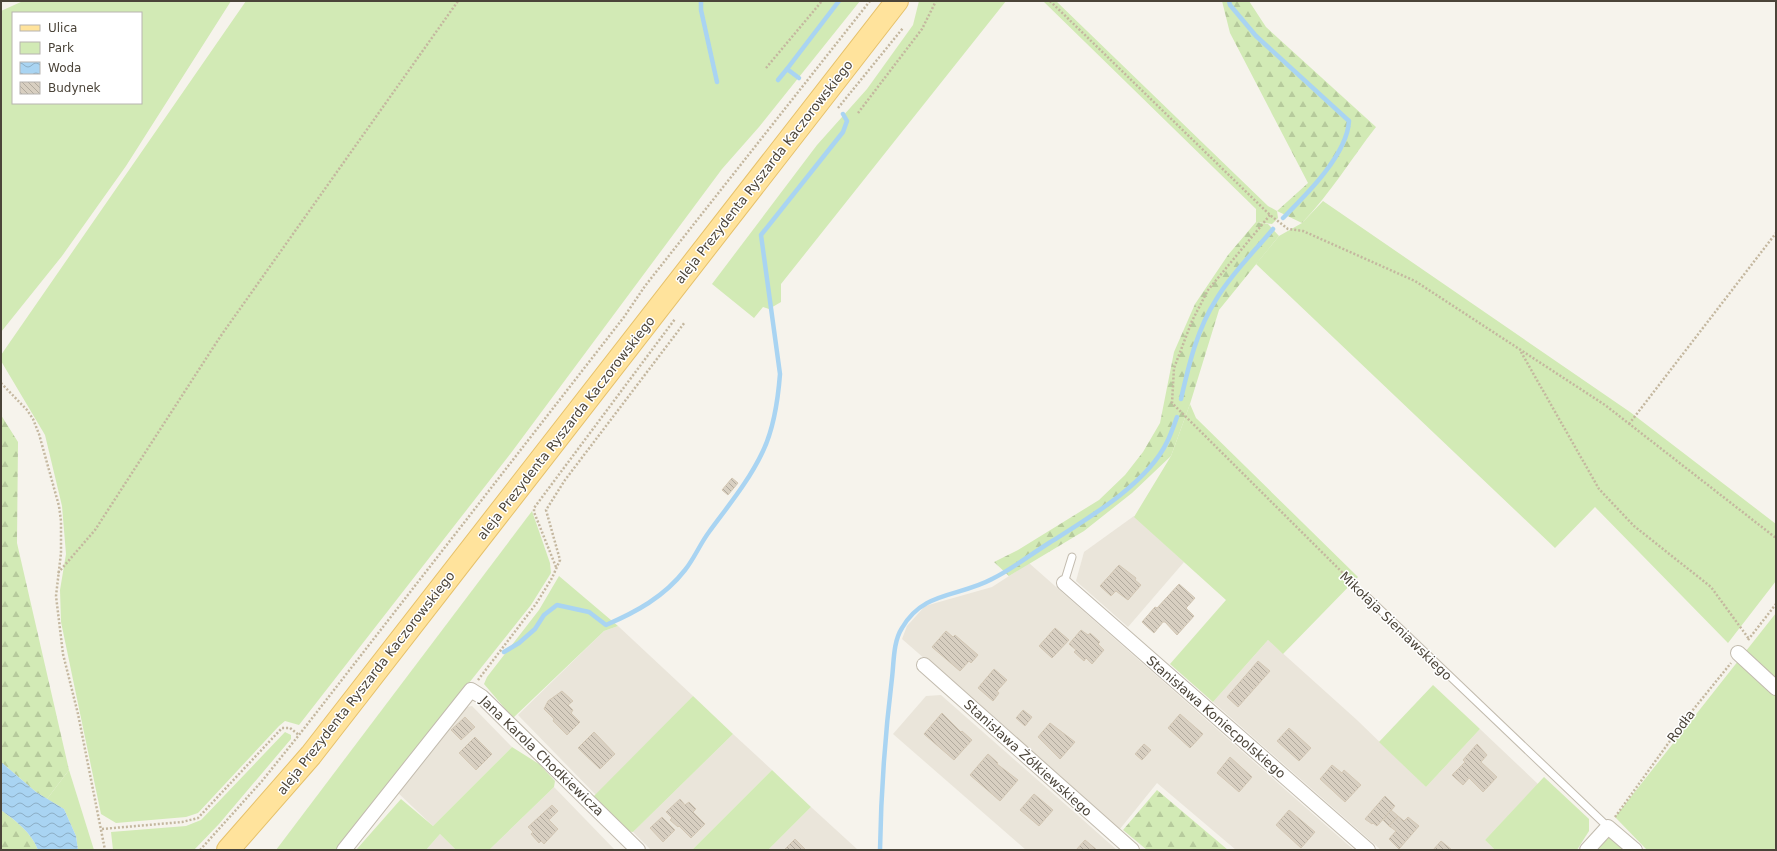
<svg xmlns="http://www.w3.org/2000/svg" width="1777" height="851" viewBox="0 0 1777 851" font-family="'DejaVu Sans',sans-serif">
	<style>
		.residential { fill: #eae5da }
		.green { fill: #d2eab5; fill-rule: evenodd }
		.forest { fill: url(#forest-firs) }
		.water { fill: url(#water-waves) }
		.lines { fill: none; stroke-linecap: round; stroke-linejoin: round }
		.stream { stroke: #a9d4f2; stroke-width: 4.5 }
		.building { fill: url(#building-back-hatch); stroke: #d3c7b4 }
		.lane-casing { stroke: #c2bbae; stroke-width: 9 }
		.street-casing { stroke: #c2bbae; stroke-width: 16 }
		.primary-casing { stroke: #e6c16a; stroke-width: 24 }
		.path { stroke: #c4b79f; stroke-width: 2.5; stroke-dasharray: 2 2; stroke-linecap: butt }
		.lane { stroke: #fff; stroke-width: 7 }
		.street { stroke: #fff; stroke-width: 14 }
		.primary { stroke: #ffe39c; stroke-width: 22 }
		.labels { text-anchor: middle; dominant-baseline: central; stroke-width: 3; stroke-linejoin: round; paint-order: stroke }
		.street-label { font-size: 13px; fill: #4b4439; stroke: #fff }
	</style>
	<defs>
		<pattern id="forest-firs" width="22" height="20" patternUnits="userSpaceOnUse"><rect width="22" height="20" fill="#d2eab5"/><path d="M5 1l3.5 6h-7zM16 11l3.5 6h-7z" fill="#b6ca9c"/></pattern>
		<pattern id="water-waves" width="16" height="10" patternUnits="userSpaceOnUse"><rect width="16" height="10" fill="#a9d4f2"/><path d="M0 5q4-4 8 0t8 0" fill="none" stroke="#8caec5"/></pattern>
		<pattern id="building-back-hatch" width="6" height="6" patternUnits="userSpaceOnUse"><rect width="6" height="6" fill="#d8cfc1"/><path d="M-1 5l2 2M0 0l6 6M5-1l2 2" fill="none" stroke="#b1aa9e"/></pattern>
	</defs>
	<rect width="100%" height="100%" fill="#f6f3ec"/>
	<g class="residential">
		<polygon points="1134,516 1184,562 1128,627 1076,581 1084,552"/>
		<polygon points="1029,563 1288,792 1354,850 1236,850 1157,783 1120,829 902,639 907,626 925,606 992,587"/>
		<polygon points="618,626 693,696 596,795 518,715 604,631"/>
		<polygon points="1268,640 1357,720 1426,787 1480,729 1538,784 1485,840 1495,850 1381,850 1213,702"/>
		<polygon points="941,695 1082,819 1117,850 1026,850 893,734 926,696"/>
		<polygon points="472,706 512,747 433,826 397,792 462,708"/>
		<polygon points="733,734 772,770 692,850 651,850 633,832"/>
		<polygon points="554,787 615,850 489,850"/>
		<polygon points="811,807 858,850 768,850"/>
		<polygon points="440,834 456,850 426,850"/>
	</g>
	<g class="green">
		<path d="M 23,1 L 231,1 L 126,166 L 62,256 L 1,332 L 1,11 ZM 13,13 L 141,13 L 141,103 L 13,103 Z"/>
		<polygon points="246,1 860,1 759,127 722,169 511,453 299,725 285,721 279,726 198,813 186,817 116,823 101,814 61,622 60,590 66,554 62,506 45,435 1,361 1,355"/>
		<polygon points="919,1 1006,1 781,284 781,302 769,309 763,307 754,318 712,284 817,145 867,89 913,25"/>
		<polygon points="1043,1 1056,1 1268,206 1277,211 1278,218 1272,224 1256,222 1256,209"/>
		<polygon points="1323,201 1630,412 1776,524 1776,581 1728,643 1595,507 1555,548 1256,264 1279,236 1302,223"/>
		<polygon points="1190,404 1196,418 1358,577 1283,654 1268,640 1213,702 1170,664 1226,600 1134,517 1171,456"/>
		<polygon points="532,511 550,563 551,573 531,605 336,850 276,850"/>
		<polygon points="559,576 618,626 604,631 513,718 484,684 487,677 539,610"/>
		<polygon points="1776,613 1776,850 1647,850 1615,817"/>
		<polygon points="1433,685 1480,729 1426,787 1379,742"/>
		<polygon points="693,696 733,734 633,832 627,831 592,798"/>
		<polygon points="285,732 291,735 291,739 219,824 194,850 113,850 111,832 186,826 201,820"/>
		<polygon points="512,747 539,764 555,781 554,787 489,850 456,850 440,834 426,850 356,850 401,799 433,826"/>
		<polygon points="69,770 94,850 78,850 76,836 64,809 47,799"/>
		<polygon points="772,770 811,807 768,850 692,850"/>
		<polygon points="1544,777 1589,819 1589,831 1577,850 1495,850 1485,840"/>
		<polygon points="1607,834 1624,850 1596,850"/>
	</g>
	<g class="forest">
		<path d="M 1222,1 L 1249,1 L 1266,27 L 1376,127 C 1351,159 1330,194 1302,223 L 1277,211 L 1308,183 L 1230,33 Z"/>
		<polygon points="1256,222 1268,224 1279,236 1219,310 1190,404 1171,456 1132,493 1084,531 1009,576 994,562 1018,550 1099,500 1125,475 1143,452 1160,423 1174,352 1195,304 1228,255"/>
		<polygon points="1,415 18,442 17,543 69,770 47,799 36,792 1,762"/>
		<polygon points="1157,790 1228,850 1147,850 1123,830"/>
		<path d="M 1,810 C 16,821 31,832 38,850 L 1,850 Z"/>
	</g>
	<path class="water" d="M 1,762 L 36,792 L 64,809 L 76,836 L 78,850 L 38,850 C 31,832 16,821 1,810 Z"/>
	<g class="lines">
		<g class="stream">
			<polyline points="701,1 701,10 717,82"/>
			<path d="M 1229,1 L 1230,5 L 1256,36 L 1349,121 C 1347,155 1306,195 1283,218"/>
			<polyline points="787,69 839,1"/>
			<polyline points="778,80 787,69 799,78"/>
			<path d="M 1181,399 C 1189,364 1197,329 1217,298 C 1232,273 1254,252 1273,229"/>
			<path d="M 504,652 L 519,643 L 535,629 L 544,615 L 557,605 L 589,612 L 606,625 C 636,612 664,597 685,570 C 694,559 700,544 709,532 C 728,506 749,481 763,451 C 774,428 778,400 780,374 L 761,235 L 843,132 L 847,121 L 843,114"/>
			<path d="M 880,850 C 881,792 885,735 892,678 C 894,662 893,642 902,628 C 923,591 959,597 992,579 C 1012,569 1030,555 1049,543 C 1087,519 1147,484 1167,442 C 1171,434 1174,425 1177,417"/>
		</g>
	</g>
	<g class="building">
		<polygon points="732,478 738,483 728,495 722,490"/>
		<polygon points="1119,565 1136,578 1135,580 1141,585 1128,600 1116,591 1111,596 1100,586"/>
		<polygon points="1179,584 1195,598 1186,608 1194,616 1177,635 1165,622 1163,622 1154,633 1142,622 1155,607 1157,608"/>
		<polygon points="1055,628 1069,640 1052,658 1039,646"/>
		<polygon points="1081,630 1088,635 1090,633 1100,642 1098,644 1104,650 1092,664 1086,658 1084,661 1074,652 1076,650 1069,644"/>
		<polygon points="946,631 953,637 955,635 978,655 971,663 969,661 960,671 932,647"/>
		<polygon points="1258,661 1270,671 1238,707 1227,697"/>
		<polygon points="994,669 1007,680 997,691 999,693 993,701 978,688"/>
		<polygon points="562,691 573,701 568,705 573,710 571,713 580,722 567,735 553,721 554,719 544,709 548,701"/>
		<polygon points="1023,710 1032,717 1025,726 1016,718"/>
		<polygon points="942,713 961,732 962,731 972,740 954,760 924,734"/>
		<polygon points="1180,714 1203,734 1190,748 1168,728"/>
		<polygon points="465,717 475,727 461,740 451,730"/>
		<polygon points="1050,723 1075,742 1060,759 1038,737"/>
		<polygon points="1289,728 1311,748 1299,761 1277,741"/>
		<polygon points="594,732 615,754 600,769 578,748"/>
		<polygon points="475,737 492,754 476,770 459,753"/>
		<polygon points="1144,744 1151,750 1142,760 1135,754"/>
		<polygon points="1477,744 1487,755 1481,762 1497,777 1483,792 1469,778 1463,785 1452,775 1465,762 1463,760"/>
		<polygon points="988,754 998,763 997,764 1018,780 1000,801 970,775"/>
		<polygon points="1230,757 1252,777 1239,792 1217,773"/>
		<polygon points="1332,765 1342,773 1344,770 1361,785 1345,802 1320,779"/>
		<polygon points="1034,794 1053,810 1039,826 1020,810"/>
		<polygon points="1385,796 1395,806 1377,826 1373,823 1372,824 1365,819"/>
		<polygon points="680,799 685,805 689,802 696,809 693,812 705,824 691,838 679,826 678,827 670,820 672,818 666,812"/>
		<polygon points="552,805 558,811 549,820 558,829 544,844 541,841 539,843 531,834 533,832 528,827"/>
		<polygon points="1289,810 1315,832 1301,848 1276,825"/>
		<polygon points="1391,810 1398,816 1389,826 1383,820"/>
		<polygon points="1398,816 1404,821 1408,817 1419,826 1399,849 1389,839 1396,831 1389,826"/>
		<polygon points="662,817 675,830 663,842 650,828"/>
		<polygon points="795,839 806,850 784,850"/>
		<polygon points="1085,840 1097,850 1076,850"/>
		<polygon points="1441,841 1452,850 1433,850"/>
	</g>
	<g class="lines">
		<g class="lane-casing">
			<g id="lane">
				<polyline points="1064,583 1072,557"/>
				<polyline points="1368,598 1608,827"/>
			</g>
		</g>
		<g class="street-casing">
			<g id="street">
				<polyline points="1064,583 1368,850"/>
				<polyline points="1738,653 1776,688"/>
				<polyline points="924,665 1132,850"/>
				<polyline points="344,850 471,690 482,697 638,850"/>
				<polyline points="1587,850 1608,827 1635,850"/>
			</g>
		</g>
		<g class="primary-casing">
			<polyline id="primary" points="228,850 311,755 897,1"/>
		</g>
		<g class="path">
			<polyline points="1050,1 1270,215 1288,229 1303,231 1415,281 1605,405 1776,538"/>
			<polyline points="766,68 822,1"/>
			<polyline points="838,108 903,28"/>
			<polyline points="858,113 922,29 936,1"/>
			<polyline points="1270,215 1208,290 1192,321 1174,368 1172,403 1362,592"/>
			<polyline points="1521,352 1599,489 1634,526 1711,587 1749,639"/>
			<polyline points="1,383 27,410 33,419 39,434 59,506 61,521 61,553 56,596 63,654 78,714 105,850"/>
			<polyline points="1629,424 1776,233"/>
			<polyline points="556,567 534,512 534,508 675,319"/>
			<polyline points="58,573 95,530 220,337 458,1"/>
			<polyline points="1748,640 1776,604"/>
			<polyline points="478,680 536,604 552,578 560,560 546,510 565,480 685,322"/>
			<polyline points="1615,817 1688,716 1731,663"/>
			<polyline points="102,829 182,822 198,818 282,728 290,728 299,735"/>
			<polyline points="200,850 262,781 299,735 624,317 645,286 870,1"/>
		</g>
		<use href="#lane" class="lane"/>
		<use href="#street" class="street"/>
		<use href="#primary" class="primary"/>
	</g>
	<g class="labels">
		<g class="street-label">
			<text transform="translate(764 172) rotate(-52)">aleja Prezydenta Ryszarda Kaczorowskiego</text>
			<text transform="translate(566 428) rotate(-52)">aleja Prezydenta Ryszarda Kaczorowskiego</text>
			<text transform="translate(1396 626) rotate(44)">Mikołaja Sieniawskiego</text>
			<text transform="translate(366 683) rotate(-52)">aleja Prezydenta Ryszarda Kaczorowskiego</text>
			<text transform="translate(1216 717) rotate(41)">Stanisława Koniecpolskiego</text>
			<text transform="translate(1681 726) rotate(-53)">Rodła</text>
			<text transform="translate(542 756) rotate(44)">Jana Karola Chodkiewicza</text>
			<text transform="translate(1028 758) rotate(42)">Stanisława Żółkiewskiego</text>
		</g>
	</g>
	<rect width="1777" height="851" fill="none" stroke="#4b4439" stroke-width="4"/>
	<rect x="12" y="12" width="130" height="92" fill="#ffffff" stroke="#b7b4b0"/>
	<rect x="20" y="25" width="20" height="6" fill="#ffe39c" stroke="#b7b4b0"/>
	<text x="48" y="32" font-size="12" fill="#4b4439">Ulica</text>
	<rect x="20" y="42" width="20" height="12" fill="#d2eab5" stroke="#b7b4b0"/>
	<text x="48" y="52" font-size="12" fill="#4b4439">Park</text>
	<rect x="20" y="62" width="20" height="12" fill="url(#water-waves)" stroke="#b7b4b0"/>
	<text x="48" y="72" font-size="12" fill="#4b4439">Woda</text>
	<rect x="20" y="82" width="20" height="12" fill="url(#building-back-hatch)" stroke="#b7b4b0"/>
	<text x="48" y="92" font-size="12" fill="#4b4439">Budynek</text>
</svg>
